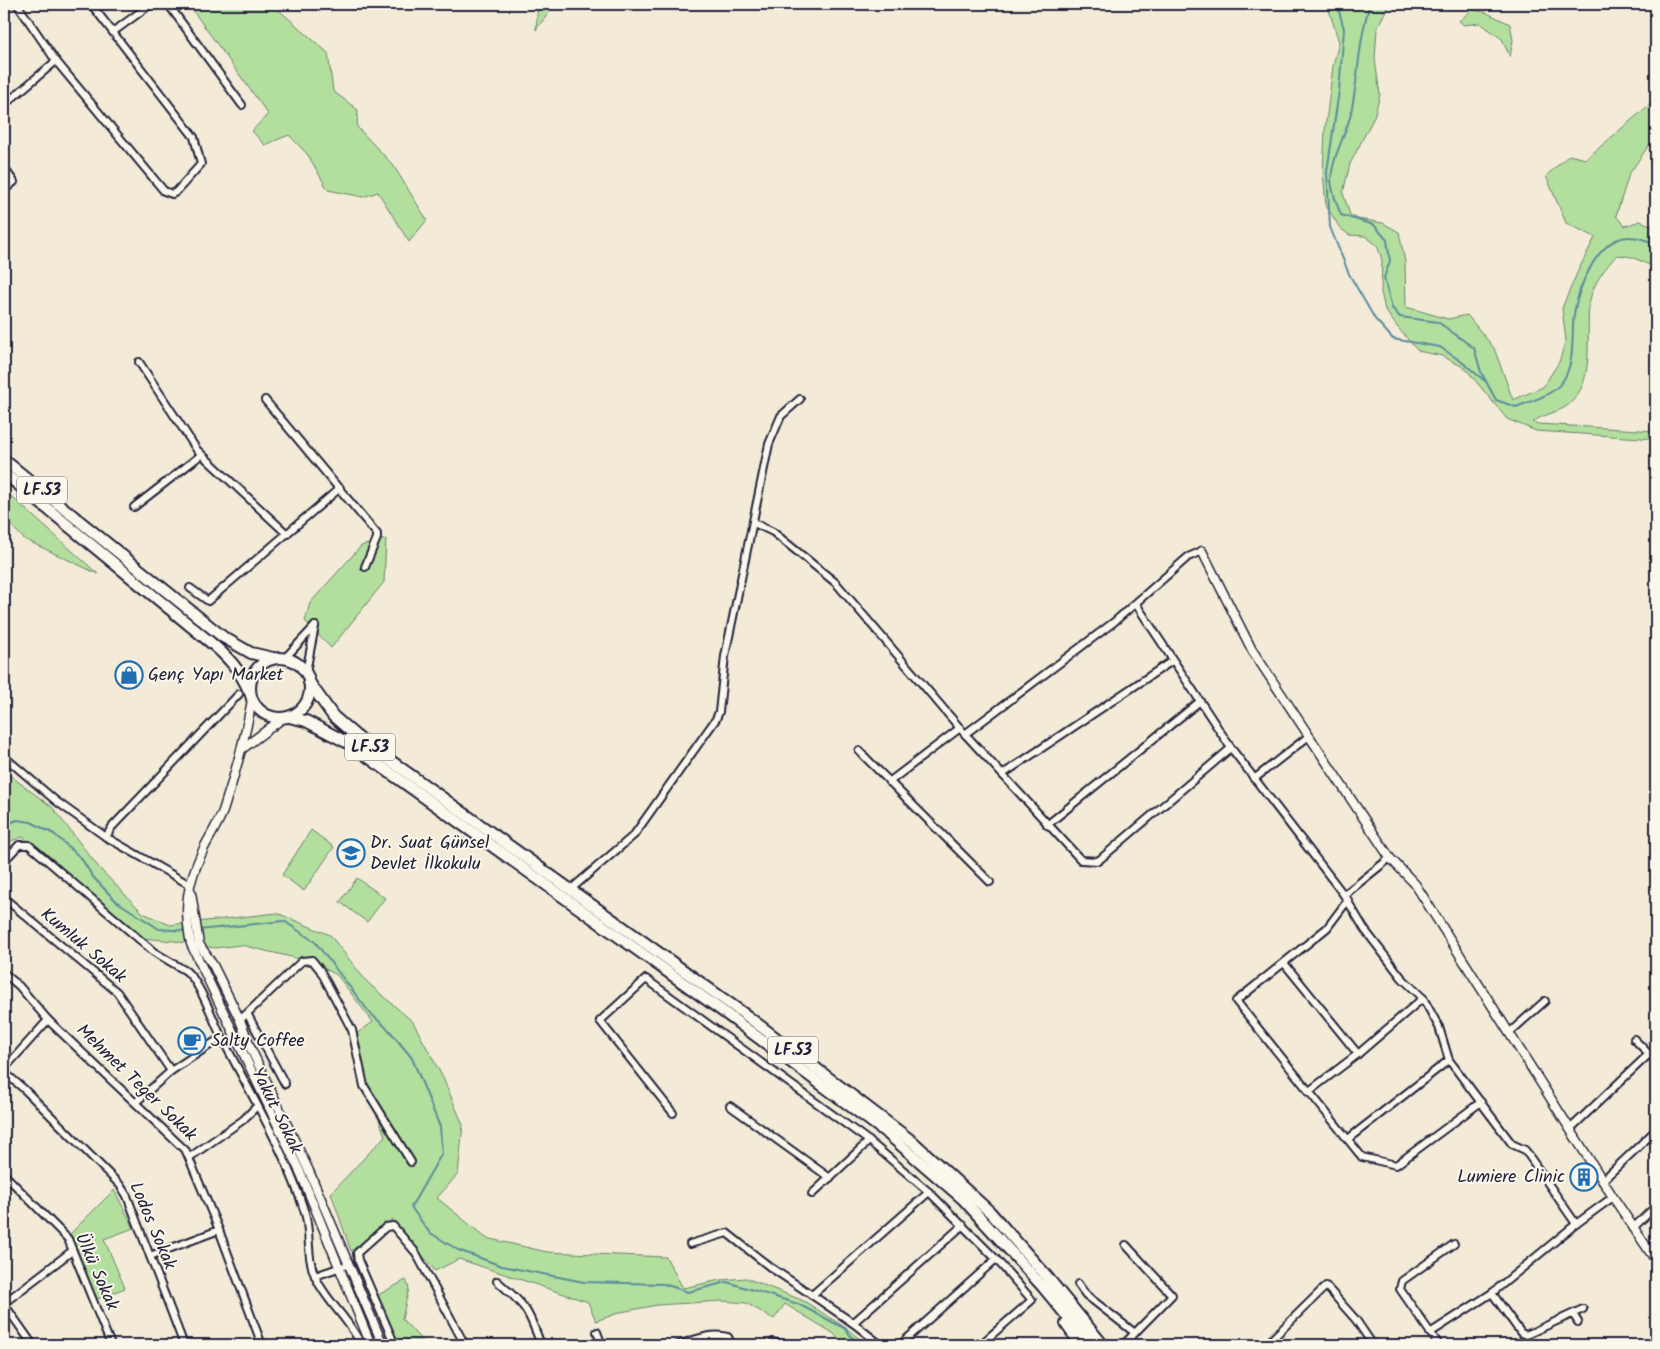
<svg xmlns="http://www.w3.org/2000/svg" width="1660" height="1349" viewBox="0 0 1660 1349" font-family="Kalam,sans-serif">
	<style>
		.green { fill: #b2df9d; stroke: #6a806c }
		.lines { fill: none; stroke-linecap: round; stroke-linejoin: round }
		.stream { stroke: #5c8c9c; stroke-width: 2 }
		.minor-casing { stroke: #22223b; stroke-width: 10 }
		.tertiary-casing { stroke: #22223b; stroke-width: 11 }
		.trunk-casing { stroke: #22223b; stroke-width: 14 }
		.minor { stroke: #fbf7ec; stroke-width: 6 }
		.tertiary { stroke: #fbf7ec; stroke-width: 8 }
		.trunk { stroke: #fbf7ec; stroke-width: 10 }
		.labels { text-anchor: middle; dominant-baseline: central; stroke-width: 4; stroke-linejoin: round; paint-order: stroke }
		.shield { fill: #fbf7ec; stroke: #636270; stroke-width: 1 }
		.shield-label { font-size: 16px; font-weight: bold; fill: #22223b }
		.poi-label { font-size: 18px; fill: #22223b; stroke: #fbf7ec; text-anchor: start }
		.street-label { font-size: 18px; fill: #22223b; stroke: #fbf7ec }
	</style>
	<rect width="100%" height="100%" fill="#f3ebd8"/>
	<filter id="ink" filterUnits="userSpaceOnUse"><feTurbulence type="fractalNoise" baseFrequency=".02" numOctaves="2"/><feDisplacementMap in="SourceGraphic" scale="10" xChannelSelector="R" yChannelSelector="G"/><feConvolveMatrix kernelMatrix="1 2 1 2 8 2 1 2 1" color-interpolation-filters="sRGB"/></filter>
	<g filter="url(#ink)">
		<g class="green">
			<polygon points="188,4 272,4 328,53 333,91 358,110 357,127 393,165 427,220 409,242 378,192 363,197 328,190 308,155 289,135 265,145 252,131 268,114"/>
			<polygon points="538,4 555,4 536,30"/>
			<path d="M 1327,4 L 1389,4 L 1377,29 L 1375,59 L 1380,95 L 1374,117 L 1350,164 L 1343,193 L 1350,215 L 1358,219 L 1383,223 L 1399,232 L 1405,262 L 1406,307 L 1448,319 L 1467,315 L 1494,348 L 1513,400 L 1543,387 L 1559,362 L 1566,341 L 1562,308 L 1578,271 L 1595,237 L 1566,223 L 1546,176 L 1569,155 L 1586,159 L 1656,99 L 1656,135 L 1629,174 L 1616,216 L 1625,226 L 1640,221 L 1656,227 L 1656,268 L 1632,257 L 1617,255 C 1606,267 1593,283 1590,300 C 1584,333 1598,383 1567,406 C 1557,413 1543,414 1533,422 L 1538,424 L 1656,431 L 1656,439 L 1536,431 L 1507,419 L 1465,368 L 1442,356 L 1418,351 L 1398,328 L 1385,310 L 1381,292 L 1382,260 L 1377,245 L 1365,236 L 1349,235 L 1340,228 L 1326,206 L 1323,172 L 1325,130 L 1333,66 L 1339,42 Z"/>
			<polygon points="1472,10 1485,12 1510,24 1513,40 1510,57 1502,39 1480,23 1464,25 1459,21"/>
			<polygon points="4,490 98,574 24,539 4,518"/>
			<polygon points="386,539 384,582 331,648 305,621 310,603 361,546"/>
			<polygon points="4,771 52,807 100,869 143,913 170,925 277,913 330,935 367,982 413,1022 443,1078 463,1125 458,1174 437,1198 486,1238 547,1252 666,1257 683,1288 720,1280 746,1278 804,1301 846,1328 867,1345 844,1345 833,1333 785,1304 774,1319 746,1303 722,1301 657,1305 621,1312 596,1321 588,1302 459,1259 435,1271 393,1219 351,1251 331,1193 385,1136 349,1039 373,1022 337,975 312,962 241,945 215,948 174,941 131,937 59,868 23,837 4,843"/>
			<polygon points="311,830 334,847 304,891 282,875"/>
			<polygon points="357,878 385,898 367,922 340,902"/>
			<polygon points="114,1190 134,1228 104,1239 125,1288 95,1300 70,1234"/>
			<polygon points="406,1280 409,1288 402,1319 426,1345 399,1345 376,1296"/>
		</g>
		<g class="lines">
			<g class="stream">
				<polyline points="1337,4 1344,29 1339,91 1327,172 1330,227 1349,274 1375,319 1393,339 1440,347 1462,362 1485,381"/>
				<path d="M 1370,4 C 1358,40 1359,79 1350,117 C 1344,139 1333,155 1331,179 C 1331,191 1337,204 1341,215 L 1374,225 L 1387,240 L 1390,261 L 1384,278 L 1392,308 L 1400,317 L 1438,322 L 1474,348 L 1481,372 L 1496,400 L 1516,407 C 1531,401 1552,396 1562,382 C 1576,362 1571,336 1574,314 C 1578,288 1598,236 1630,237 C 1638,237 1649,241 1656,244"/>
				<polyline points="4,826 17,820 31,822 54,834 81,858 93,877 116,901 159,929 187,931"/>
				<polyline points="199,930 284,921 315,942 370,1013 389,1030 412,1058 440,1127 442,1153 411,1207 429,1232 458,1250 502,1266 584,1282 664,1284 688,1292 727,1282 798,1304 844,1328 859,1345"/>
			</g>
			<g class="minor-casing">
				<g id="minor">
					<polyline points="17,4 56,61 164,191 172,194 176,192 201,164 194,137 91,4"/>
					<polyline points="168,4 242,105"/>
					<polyline points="113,32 151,4"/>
					<polyline points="4,105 56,61"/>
					<polyline points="4,168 14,182 4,190"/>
					<polyline points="139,362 197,450 287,534"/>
					<polyline points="265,400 377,534 377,538 365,567"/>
					<polyline points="134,507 201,455"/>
					<polyline points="754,523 773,532 836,583 965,734 1081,860 1098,861 1231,748"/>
					<polyline points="190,588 208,601 340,488"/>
					<polyline points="1136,604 1231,748 1344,895 1365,930 1402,978 1423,998 1439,1027 1449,1060 1512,1144 1525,1150 1576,1224"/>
					<polyline points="285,658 315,626"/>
					<polyline points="306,672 315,626"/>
					<polyline points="965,734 1114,622 1188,557 1202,551"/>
					<polyline points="859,751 990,882"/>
					<polyline points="7,759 56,801 106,837 190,885"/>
					<polyline points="1003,774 1172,661"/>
					<polyline points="1254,779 1309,736"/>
					<polyline points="889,782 960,728"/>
					<polyline points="1047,825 1199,702"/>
					<polyline points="106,837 112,827 239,694"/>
					<path d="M 4,861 L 19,845 L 29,845 L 154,952 L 186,971 L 192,977 C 205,995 212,1018 222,1038 C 251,1095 286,1152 305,1213 C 311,1234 306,1256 315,1276 C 326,1302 350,1319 361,1345"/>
					<polyline points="570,890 634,835 716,719 719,712 725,656 769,444 781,416 800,399"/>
					<polyline points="1344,895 1390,858"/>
					<polyline points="4,898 117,992 171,1071"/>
					<polyline points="1348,900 1327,928 1236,1001 1362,1157 1396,1165 1481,1102"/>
					<polyline points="1284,963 1358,1054"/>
					<polyline points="4,973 19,986 48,1020 186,1151 219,1230 262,1345"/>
					<polyline points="248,1015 285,1084"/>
					<polyline points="240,1020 302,961 312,960 320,970 352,1030 364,1086 411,1162"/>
					<polyline points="1509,1033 1545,1001"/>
					<polyline points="1634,1039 1656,1061"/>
					<polyline points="4,1069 48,1020"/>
					<polyline points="4,1072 24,1089 120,1185 127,1196 184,1345"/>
					<polyline points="1308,1092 1358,1054 1423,998"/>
					<polyline points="136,1102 171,1071 222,1037"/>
					<polyline points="730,1106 830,1178"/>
					<polyline points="673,1113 600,1021 646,979 869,1141 929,1192"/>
					<polyline points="1570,1129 1649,1054"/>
					<polyline points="1348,1139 1449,1060"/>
					<polyline points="190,1157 243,1120 257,1106"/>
					<polyline points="4,1174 68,1239 111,1345"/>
					<polyline points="1602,1181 1656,1130"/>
					<polyline points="812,1194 869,1141"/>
					<polyline points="1633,1228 1656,1206"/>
					<polyline points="690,1244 727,1233 770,1267 812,1295"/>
					<polyline points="150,1256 219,1230"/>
					<polyline points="315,1276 347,1265"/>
					<path d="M 497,1281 C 526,1306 528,1309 541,1345"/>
					<polyline points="1078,1284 1086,1295 1135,1333"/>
					<polyline points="4,1303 72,1251"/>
					<polyline points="4,1304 33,1345"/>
					<polyline points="1583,1309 1526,1335 1521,1333 1492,1293 1576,1224 1613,1197"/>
					<polyline points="1573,1314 1578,1322"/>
					<polyline points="853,1323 812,1295 929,1192 996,1259 900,1345"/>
					<polyline points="597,1332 602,1345"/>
					<polyline points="1430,1333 1492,1293"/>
					<polyline points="773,1342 786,1345"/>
					<polyline points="395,1345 358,1260 357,1253 386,1227 393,1226 416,1253 465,1345"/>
					<path d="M 678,1345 C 694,1340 712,1332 728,1337 L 732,1345"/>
					<polyline points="881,1345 853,1323 963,1225"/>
					<polyline points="980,1345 1032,1300 996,1259"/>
					<polyline points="1123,1345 1172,1295 1126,1245"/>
					<polyline points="1266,1345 1326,1286 1356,1320 1373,1345"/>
					<polyline points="1439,1345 1402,1292 1400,1289 1402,1281 1454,1244"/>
				</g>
			</g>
			<g class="tertiary-casing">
				<g id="tertiary">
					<polyline points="1202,551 1252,650 1390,858 1415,884 1613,1197 1656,1261"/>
					<path d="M 252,700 C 245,738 235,775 223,811 C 218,824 210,836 204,848 C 187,884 183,906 191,944 L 301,1174 L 371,1345"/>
					<polyline points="242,749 283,718"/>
					<polyline points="191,892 199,944 213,965 240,1020 251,1049 309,1171 383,1345"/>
				</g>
			</g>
			<g class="trunk-casing">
				<g id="trunk">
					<polyline points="4,460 223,637 251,653 273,658"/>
					<path d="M 4,473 L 210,642 C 228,657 240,670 249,691"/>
					<circle cx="280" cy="688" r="30"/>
					<polyline points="309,682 333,716 356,736 747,1016 913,1142 990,1212 1043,1272 1103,1345"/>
					<polyline points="289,717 306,721 350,744 721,1010 888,1134 963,1199 1043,1287 1091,1345"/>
					<polyline points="1066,1324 1081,1345"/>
				</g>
			</g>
			<use href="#minor" class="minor"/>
			<use href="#tertiary" class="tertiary"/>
			<use href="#trunk" class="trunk"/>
		</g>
	</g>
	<defs>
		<g id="shop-ring" transform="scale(1.4375)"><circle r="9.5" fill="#fbf7ec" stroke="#1f6fb2" stroke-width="1.5"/><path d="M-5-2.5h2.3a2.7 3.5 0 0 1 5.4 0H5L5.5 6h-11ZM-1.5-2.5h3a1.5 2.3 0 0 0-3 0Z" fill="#1f6fb2"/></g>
		<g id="school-ring" transform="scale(1.4375)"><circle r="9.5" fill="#fbf7ec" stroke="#1f6fb2" stroke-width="1.5"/><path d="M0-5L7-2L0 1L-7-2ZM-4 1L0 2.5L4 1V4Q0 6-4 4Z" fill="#1f6fb2"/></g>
		<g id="cafe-ring" transform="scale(1.4375)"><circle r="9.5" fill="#fbf7ec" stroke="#1f6fb2" stroke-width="1.5"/><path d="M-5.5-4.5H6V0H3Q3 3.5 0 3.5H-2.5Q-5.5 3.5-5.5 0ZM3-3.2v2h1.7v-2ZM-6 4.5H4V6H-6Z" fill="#1f6fb2"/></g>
		<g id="building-ring" transform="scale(1.4375)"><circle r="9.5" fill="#fbf7ec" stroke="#1f6fb2" stroke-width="1.5"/><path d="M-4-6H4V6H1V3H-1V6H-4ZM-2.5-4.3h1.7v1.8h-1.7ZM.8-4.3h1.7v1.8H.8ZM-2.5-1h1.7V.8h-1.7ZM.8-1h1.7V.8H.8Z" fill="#1f6fb2"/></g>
	</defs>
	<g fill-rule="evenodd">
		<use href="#shop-ring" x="129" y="675"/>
		<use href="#school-ring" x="351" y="853"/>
		<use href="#cafe-ring" x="192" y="1041"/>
		<use href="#building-ring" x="1584" y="1177"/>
	</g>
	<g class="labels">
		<g class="shield">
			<rect x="17" y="476.5" width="50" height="27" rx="4"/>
			<rect x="345" y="733.5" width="50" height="27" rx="4"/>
			<rect x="768" y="1036.5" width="50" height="27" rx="4"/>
		</g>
		<g class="shield-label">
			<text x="42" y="490">LF.53</text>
			<text x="370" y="747">LF.53</text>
			<text x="793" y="1050">LF.53</text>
		</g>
		<g class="poi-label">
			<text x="148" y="675">Genç Yapı Market</text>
			<text x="370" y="843">Dr. Suat Günsel<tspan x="370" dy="21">Devlet İlkokulu</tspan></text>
			<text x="211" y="1041">Salty Coffee</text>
			<text x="1565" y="1177" text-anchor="end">Lumiere Clinic</text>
		</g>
		<g class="street-label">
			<text transform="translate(83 946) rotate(40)">Kumluk Sokak</text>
			<text transform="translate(136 1083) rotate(44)">Mehmet Teger Sokak</text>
			<text transform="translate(276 1111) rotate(64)">Yakut Sokak</text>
			<text transform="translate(152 1226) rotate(67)">Lodos Sokak</text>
			<text transform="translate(96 1272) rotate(66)">Ülkü Sokak</text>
		</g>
	</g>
	<rect width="1660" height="1349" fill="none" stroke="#fbf7ec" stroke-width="20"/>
	<rect x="10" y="10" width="1640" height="1329" fill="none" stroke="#22223b" stroke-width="2" filter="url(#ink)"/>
</svg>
